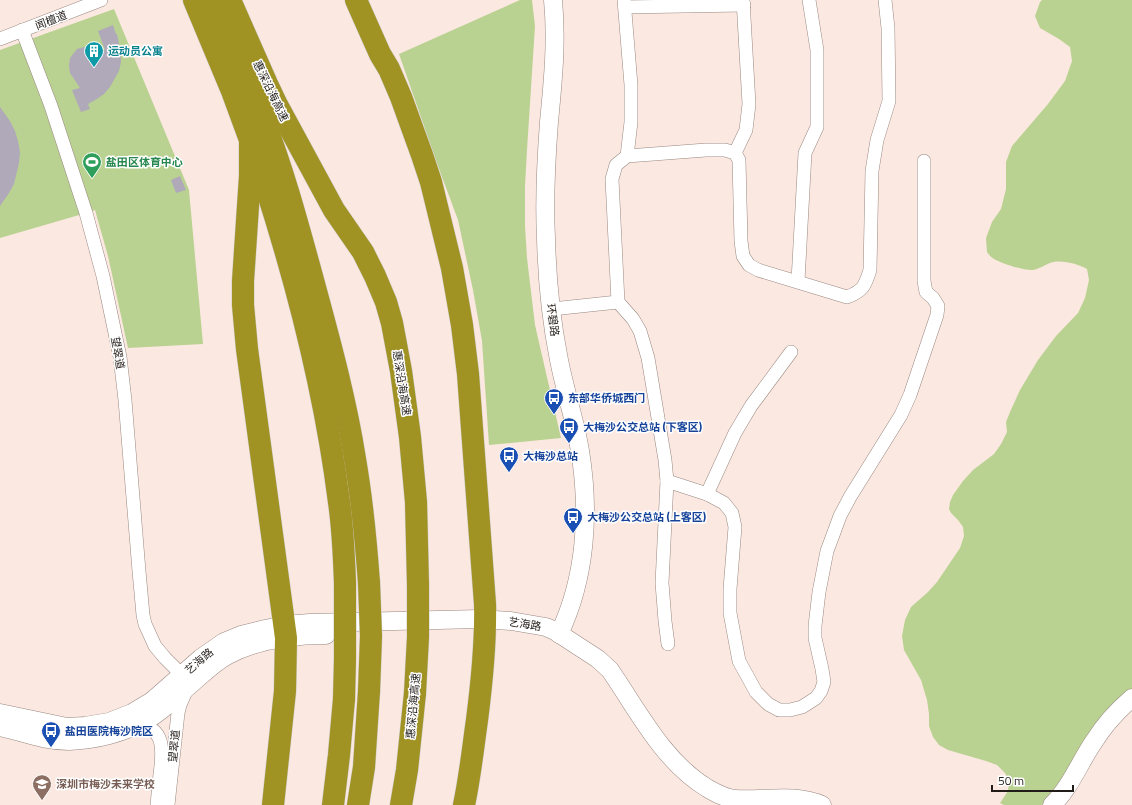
<svg xmlns="http://www.w3.org/2000/svg" width="1132" height="805" viewBox="0 0 1132 805" font-family="'Titillium Web','Noto Sans SC',sans-serif">
	<style>
		.green { fill: #bad291 }
		.building { fill: #afa9b9 }
		.lines { fill: none; stroke-linecap: round; stroke-linejoin: round }
		.street-casing { stroke: #998881; stroke-width: 14 }
		.secondary-casing { stroke: #998881; stroke-width: 19 }
		.highway-casing { stroke: #cecdcc; stroke-width: 23 }
		.street { stroke: #fff; stroke-width: 13 }
		.secondary { stroke: #fff; stroke-width: 18 }
		.highway { stroke: #a19224; stroke-width: 22 }
		.highway-bridge-casing { stroke: #cecdcc; stroke-width: 23; stroke-linecap: butt }
		.highway-bridge { stroke: #a19224; stroke-width: 22 }
		.labels { text-anchor: middle; dominant-baseline: central; stroke-width: 3; stroke-linejoin: round; paint-order: stroke }
		.street-label { font-size: 11px; fill: #221c19; stroke: #fff }
		.culture-label { font-size: 11px; font-weight: bold; fill: #0d838f; stroke: #fff; text-anchor: start }
		.leisure-label { font-size: 11px; font-weight: bold; fill: #27864d; stroke: #fff; text-anchor: start }
		.transit-label { font-size: 11px; font-weight: bold; fill: #164399; stroke: #fff; text-anchor: start }
		.education-label { font-size: 11px; font-weight: bold; fill: #785e54; stroke: #fff; text-anchor: start }
	</style>
	<rect width="100%" height="100%" fill="#fbe8e1"/>
	<g class="green">
		<polygon points="520,0 532,0 535,26 527,150 525,186 525,226 527,258 535,325 561,438 489,445 482,341 473,290 458,220 438,166 399,54"/>
		<path d="M 1042,0 L 1132,0 L 1132,691 L 1058,788 L 1042,805 L 1004,805 L 1000,803 L 1008,791 L 1009,781 L 1005,773 L 997,765 L 986,761 L 948,750 L 939,745 L 933,737 L 929,726 L 929,714 L 927,700 L 921,680 L 904,650 L 902,636 L 905,620 L 911,607 L 928,592 L 937,582 L 960,548 L 964,536 L 963,527 L 958,520 L 951,513 L 949,509 L 950,502 L 953,495 L 963,481 L 973,470 L 994,454 L 1001,444 L 1007,432 L 1006,422 L 1010,412 L 1020,390 L 1038,360 L 1056,336 L 1078,313 L 1085,298 L 1089,280 L 1087,269 C 1078,264 1061,259 1050,263 C 1045,265 1039,269 1033,270 C 1024,271 1001,263 994,259 C 991,257 989,255 987,252 L 986,238 L 992,222 L 1001,209 L 1006,189 L 1006,162 L 1012,146 L 1048,104 L 1065,81 L 1072,61 L 1070,47 L 1059,39 L 1040,28 L 1035,16 L 1040,2 Z"/>
		<polygon points="114,9 189,190 203,344 128,348 108,256 95,210 86,213 0,238 0,50"/>
	</g>
	<g class="building">
		<polygon points="113,25 116,34 117,34 121,53 121,62 119,71 110,87 104,94 97,99 88,104 90,109 81,112 72,90 80,88 70,73 69,66 70,58 77,49 84,47 105,50 98,31"/>
		<polygon points="0,107 10,121 15,131 18,141 20,152 19,163 14,184 9,193 0,206"/>
		<polygon points="180,176 186,190 176,193 171,180"/>
	</g>
	<g class="lines">
		<g class="street-casing">
			<g id="street">
				<polyline points="624,0 631,85 631,122 627,156"/>
				<polyline points="625,7 744,5"/>
				<polyline points="22,30 51,106 86,213 103,276 120,357 125,400 139,571 143,615 145,624 155,646 165,658 182,675"/>
				<polyline points="0,39 101,0"/>
				<polyline points="735,153 746,130 749,104 743,0"/>
				<polyline points="798,281 805,153 817,127 817,50 809,0"/>
				<polyline points="618,302 633,319 640,331 648,358 665,460 667,481 662,583 665,621 668,644"/>
				<path d="M 552,309 L 618,302 L 612,179 L 616,165 L 627,156 L 706,150 L 725,150 L 735,153 L 739,160 L 741,241 L 743,256 L 749,265 L 758,270 L 847,297 C 863,291 865,286 870,270 L 872,171 L 877,140 L 889,101 L 888,28 L 885,0"/>
				<polyline points="667,481 707,494 724,503 732,513 735,527 730,589 730,613 739,661 756,692 768,704 779,710 790,710 802,707 816,698 821,691 824,682 822,669 815,638 815,626 819,592 827,551 833,535 840,516 850,497 901,415 910,395 937,315 938,306 933,298 926,292 924,281 924,161"/>
				<polyline points="707,494 735,433 751,406 791,352"/>
				<path d="M 136,725 C 166,726 163,752 160,774 C 159,784 158,795 157,805"/>
				<polyline points="168,805 178,713 180,705 186,691"/>
			</g>
		</g>
		<g class="secondary-casing">
			<g id="secondary">
				<path d="M 553,0 C 557,41 553,81 549,122 C 546,161 544,199 546,238 C 547,279 551,320 559,360 C 565,391 575,420 580,451 C 590,512 586,578 559,634"/>
				<path d="M 0,713 L 67,727 L 85,726 L 109,722 L 132,713 L 152,701 L 201,658 L 224,642 L 241,635 L 265,629 L 285,625 L 310,623 L 480,619 L 511,621 L 546,627 L 555,631 L 598,659 L 610,670 L 616,679 C 642,718 666,763 707,788 C 716,793 724,798 735,799 C 764,801 794,793 822,805"/>
				<path d="M 0,727 C 23,732 44,741 69,741 C 95,740 124,733 147,720 C 161,712 172,701 183,691 C 198,679 211,664 228,655 C 257,640 294,635 326,635"/>
				<path d="M 1052,805 C 1071,787 1080,761 1095,740 C 1105,724 1118,710 1132,698"/>
			</g>
		</g>
		<g class="highway-casing">
			<g id="highway">
				<polyline points="194,0 232,91 250,140 250,176 243,281 243,305 247,349 286,638 285,691 273,805"/>
				<path d="M 213,0 C 230,39 247,78 263,118 C 282,167 296,218 310,269 C 327,332 345,395 355,459 C 362,500 366,541 369,583"/>
				<polyline points="230,0 267,84 276,103 334,210 363,252 375,276 386,302 392,323 401,371 410,437 416,502 418,585"/>
				<path d="M 356,0 L 380,54 L 389,69 L 401,97 L 422,155 L 431,182 L 452,268 L 462,325 L 468,374 L 485,604 C 486,643 482,681 477,720 C 473,748 470,777 464,805"/>
				<path d="M 255,154 C 293,267 324,383 339,502 C 343,529 344,556 345,583"/>
				<polyline points="333,805 339,755 344,699"/>
				<polyline points="358,805 364,767 369,691"/>
				<polyline points="401,805 407,770 415,693"/>
			</g>
		</g>
		<use href="#street" class="street"/>
		<use href="#secondary" class="secondary"/>
		<use href="#highway" class="highway"/>
		<g class="highway-bridge-casing">
			<g id="highway-bridge">
				<polyline points="369,583 371,636 369,691"/>
				<polyline points="415,693 418,637 418,585"/>
				<polyline points="344,699 345,659 345,583"/>
			</g>
		</g>
		<use href="#highway-bridge" class="highway-bridge"/>
	</g>
	<defs>
		<g id="building-pin" transform="scale(1)"><path d="M0 17L-7.5 6A9.5 9.5 0 1 1 7.5 6Z" fill="#0f9aa8" stroke="#fff"/><path d="M-4-6H4V6H1V3H-1V6H-4ZM-2.5-4.3h1.7v1.8h-1.7ZM.8-4.3h1.7v1.8H.8ZM-2.5-1h1.7V.8h-1.7ZM.8-1h1.7V.8H.8Z" fill="#fff"/></g>
		<g id="stadium-pin" transform="scale(1)"><path d="M0 17L-7.5 6A9.5 9.5 0 1 1 7.5 6Z" fill="#2e9e5b" stroke="#fff"/><path d="M0-5a6.5 5 0 1 0 0 10a6.5 5 0 1 0 0-10ZM-3.5-1.8h7v3.6h-7Z" fill="#fff"/></g>
		<g id="bus-pin" transform="scale(1)"><path d="M0 17L-7.5 6A9.5 9.5 0 1 1 7.5 6Z" fill="#1a4fb4" stroke="#fff"/><path d="M-5-6H5V4H4V6H2V4H-2V6H-4V4H-5ZM-3.5-4V0h7V-4ZM-3.5 1.2v1.5H-2V1.2ZM2 1.2v1.5H3.5V1.2Z" fill="#fff"/></g>
		<g id="school-pin" transform="scale(1)"><path d="M0 17L-7.5 6A9.5 9.5 0 1 1 7.5 6Z" fill="#8d6e63" stroke="#fff"/><path d="M0-5L7-2L0 1L-7-2ZM-4 1L0 2.5L4 1V4Q0 6-4 4Z" fill="#fff"/></g>
	</defs>
	<g fill-rule="evenodd">
		<use href="#building-pin" x="94" y="51"/>
		<use href="#stadium-pin" x="92" y="162"/>
		<use href="#bus-pin" x="554" y="398"/>
		<use href="#bus-pin" x="569" y="427"/>
		<use href="#bus-pin" x="509" y="456"/>
		<use href="#bus-pin" x="573" y="517"/>
		<use href="#bus-pin" x="51" y="731"/>
		<use href="#school-pin" x="42" y="784"/>
	</g>
	<g class="labels">
		<g class="street-label">
			<text transform="translate(51 20) rotate(-21)">闻檀道</text>
			<text transform="translate(271 91) rotate(64)">惠深沿海高速</text>
			<text transform="translate(553 320) rotate(82)">环碧路</text>
			<text transform="translate(118 353) rotate(80)">望翠道</text>
			<text transform="translate(402 383) rotate(81)">惠深沿海高速</text>
			<text transform="translate(525 624) rotate(9)">艺海路</text>
			<text transform="translate(199 661) rotate(-40)">艺海路</text>
			<text transform="translate(413 706) rotate(-85)">惠深沿海高速</text>
			<text transform="translate(174 746) rotate(-84)">望翠道</text>
		</g>
		<g class="culture-label">
			<text x="108" y="51">运动员公寓</text>
		</g>
		<g class="leisure-label">
			<text x="106" y="162">盐田区体育中心</text>
		</g>
		<g class="transit-label">
			<text x="568" y="398">东部华侨城西门</text>
			<text x="583" y="427">大梅沙公交总站 (下客区)</text>
			<text x="523" y="456">大梅沙总站</text>
			<text x="587" y="517">大梅沙公交总站 (上客区)</text>
			<text x="65" y="731">盐田医院梅沙院区</text>
		</g>
		<g class="education-label">
			<text x="56" y="784">深圳市梅沙未来学校</text>
		</g>
	</g>
	<path d="M992 785v6h81v-6" fill="none" stroke="#221c19" stroke-width="2"/>
	<text x="998" y="785" font-size="12" fill="#221c19" stroke="#ffffff" stroke-width="3" paint-order="stroke">50 m</text>
</svg>
